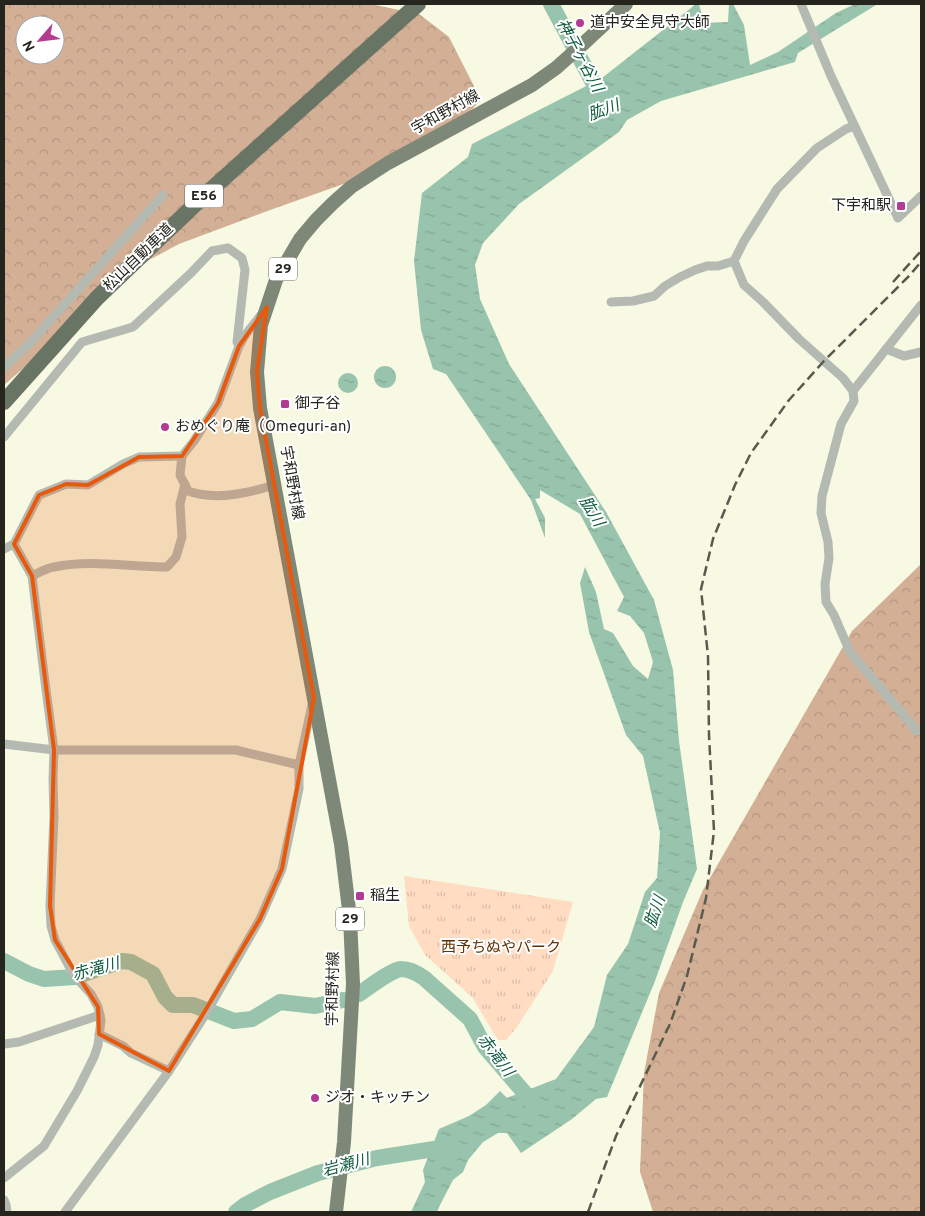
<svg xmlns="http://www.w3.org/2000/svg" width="925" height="1216" viewBox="0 0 925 1216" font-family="Overpass,'Noto Sans JP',sans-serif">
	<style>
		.forest { fill: url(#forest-crowns); fill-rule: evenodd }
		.park { fill: url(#park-tufts) }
		.water { fill: url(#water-ripples) }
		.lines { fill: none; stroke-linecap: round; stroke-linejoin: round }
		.river { stroke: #98c3ac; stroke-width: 16 }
		.minor { stroke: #b4bab2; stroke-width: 9 }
		.primary { stroke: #7d8879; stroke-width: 14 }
		.motorway { stroke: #697564; stroke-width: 16 }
		.rail { stroke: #595a4e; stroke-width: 2.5; stroke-dasharray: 10 5; stroke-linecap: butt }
		.marked { fill: #e8590c; fill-opacity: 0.2; stroke: #e8590c; stroke-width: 4; stroke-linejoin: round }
		.poi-dot { fill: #b33c92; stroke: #fff; stroke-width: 2 }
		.labels { text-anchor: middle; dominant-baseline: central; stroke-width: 4; stroke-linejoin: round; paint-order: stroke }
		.shield { fill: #fff; stroke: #666661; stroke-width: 1 }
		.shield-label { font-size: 14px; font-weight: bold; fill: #25251d }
		.poi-label { font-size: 15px; fill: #25251d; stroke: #fff; text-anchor: start }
		.street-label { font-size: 15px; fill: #25251d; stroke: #fff }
		.park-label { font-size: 15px; fill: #5f3203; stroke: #fff }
		.water-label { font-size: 16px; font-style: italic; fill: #105c3f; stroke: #fff }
	</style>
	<defs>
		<pattern id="forest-crowns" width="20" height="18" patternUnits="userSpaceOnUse" patternTransform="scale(1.25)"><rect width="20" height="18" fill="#d3af95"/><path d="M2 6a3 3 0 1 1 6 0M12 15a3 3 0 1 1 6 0" fill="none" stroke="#b59680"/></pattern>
		<pattern id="park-tufts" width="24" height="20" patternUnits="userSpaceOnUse" patternTransform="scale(1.25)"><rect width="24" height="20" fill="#ffdcc2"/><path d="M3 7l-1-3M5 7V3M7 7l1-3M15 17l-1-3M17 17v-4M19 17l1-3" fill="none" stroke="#dabda6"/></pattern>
		<pattern id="water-ripples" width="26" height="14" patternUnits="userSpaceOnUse" patternTransform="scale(1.25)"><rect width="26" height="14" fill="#98c3ac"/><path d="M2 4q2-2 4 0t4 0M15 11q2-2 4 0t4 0" fill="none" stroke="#83a794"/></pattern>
	</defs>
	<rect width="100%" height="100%" fill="#f7f9e2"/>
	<g class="forest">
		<path d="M 4,4 L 370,4 L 419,14 L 449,37 L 481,100 L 445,136 L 366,176 L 273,209 L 179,244 L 134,268 L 82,324 L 19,372 L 4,385 ZM 25,25 L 55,25 L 55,55 L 25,55 Z"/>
		<polygon points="921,564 921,1212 653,1212 640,1172 644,1073 659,993 703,890 852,631"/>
	</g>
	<polygon class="park" points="404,876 573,902 553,971 517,1027 506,1040 498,1040 472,997 425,955 409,926"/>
	<g class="water">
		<polygon points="696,4 699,4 704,23 728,22 729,4 733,4 744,25 750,65 778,52 836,13 855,4 880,4 876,5 798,53 795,62 661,101 627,120 619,132 519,204 483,243 475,265 480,299 509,364 606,512 654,600 673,670 679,741 697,869 683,902 655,981 607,1097 596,1099 572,1119 521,1153 507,1133 498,1133 483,1142 468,1160 463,1172 453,1180 440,1205 437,1212 411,1212 425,1182 423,1170 439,1129 469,1116 486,1105 500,1091 507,1098 556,1079 594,1027 607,975 628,944 645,892 657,878 660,833 643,756 626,735 589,632 580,583 585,567 596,592 604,629 613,633 633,666 648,679 653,662 644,633 630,616 617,611 624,597 580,514 540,490 540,498 535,499 545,518 545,538 531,500 446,374 433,369 421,330 414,261 422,193 468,157 472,144 602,78"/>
		<circle cx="385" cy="377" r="11"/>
		<circle cx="348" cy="383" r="10"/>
	</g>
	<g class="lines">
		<g class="river">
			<polyline points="551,4 603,101"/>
			<polyline points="4,961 29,974 44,979 75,977 122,961 131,962 153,974 165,997 173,1005 193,1005 234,1021 252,1019 280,1002 315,1006 343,1000"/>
			<path d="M 359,994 C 368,988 391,970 401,969 C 409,969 417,973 424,978 L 470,1019 L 485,1047 L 534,1104"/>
			<polyline points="236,1212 245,1205 270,1192 318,1173 377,1158 453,1146"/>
		</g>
		<g class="minor">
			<polyline points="801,4 831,76 898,218 921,196"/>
			<polyline points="854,126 846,129 817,148 777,189 744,241 734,261 744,285 763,302 799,339 843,378 853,391 854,401 841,424 822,496 821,513 828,542 829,558 825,584 826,602 834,615 850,652 917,731"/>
			<polyline points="611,302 633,301 654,296 665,286 680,277 695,270 707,266 718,266 734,261"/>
			<path d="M 261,315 L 246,334 L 239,346 L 218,403 L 194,441 L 182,456 L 180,475 L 188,491 C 216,501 247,493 275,485"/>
			<polyline points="886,349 904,356 921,352"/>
			<polyline points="4,367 29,344 163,195"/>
			<polyline points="853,391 921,305"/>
			<polyline points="4,437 82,342 133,327 191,273 212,251 228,248 242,258 245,270 237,342 239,346"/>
			<polyline points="4,549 14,544"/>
			<path d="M 32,576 C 39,573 46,568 54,567 C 91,559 129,567 167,567 L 176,557 L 182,537 L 180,504 L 185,484"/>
			<polyline points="4,744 54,750 236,750 299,765"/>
			<polyline points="99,1034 123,1046 131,1053 169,1071"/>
			<polyline points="4,1044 19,1042 100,1015"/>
			<polyline points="4,1178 44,1146 77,1091 94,1057 98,1045 101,1020 98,1007 91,994 79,981 71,970 55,940 51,926 50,906 54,816 53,779 54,750 45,682 32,576 14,544 39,495 66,484 88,485 123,464 139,457 182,456"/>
			<polyline points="4,1200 6,1205 7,1212"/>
			<polyline points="65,1212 169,1071 205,1015 260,919 282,869 299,789 299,765 312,705"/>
		</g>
		<polyline class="primary" points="336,1212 344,1142 353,984 350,918 341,844 260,408 257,372 261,325 276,280 300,239 316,220 333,203 351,187 388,163 532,85 556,68 583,44 626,4"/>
		<polyline class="motorway" points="4,402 97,298 205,195 418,4"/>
		<g class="rail">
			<polyline points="893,282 921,251"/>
			<polyline points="588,1212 616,1136 670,1024 687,976 706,898 714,831 709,735 708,656 701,589 713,539 735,485 751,453 789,400 824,361 909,276 921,262"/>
		</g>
	</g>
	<path class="marked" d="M 267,307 L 257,372 L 260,408 L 314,698 L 282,869 L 260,919 L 169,1071 L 99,1034 L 98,1007 L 55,940 L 50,906 L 54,750 L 32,576 L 14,544 L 39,495 L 66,484 L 88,485 L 139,457 L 182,456 L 218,403 L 239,346 Z"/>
	<g class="poi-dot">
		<circle cx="580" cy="23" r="5"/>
		<rect x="896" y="201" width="10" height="10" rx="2.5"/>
		<rect x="280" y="399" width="10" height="10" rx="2.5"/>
		<circle cx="165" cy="427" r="5"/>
		<rect x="355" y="891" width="10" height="10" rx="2.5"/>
		<circle cx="315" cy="1098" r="5"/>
	</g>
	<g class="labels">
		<g class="shield">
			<rect x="185" y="184.5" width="38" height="23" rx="4"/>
			<rect x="269" y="257.5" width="28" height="23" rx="4"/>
			<rect x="336" y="907.5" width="28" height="23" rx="4"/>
		</g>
		<g class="shield-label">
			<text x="204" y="196">E56</text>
			<text x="283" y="269">29</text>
			<text x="350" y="919">29</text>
		</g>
		<g class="poi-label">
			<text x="590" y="23">道中安全見守大師</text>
			<text x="891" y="206" text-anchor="end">下宇和駅</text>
			<text x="295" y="404">御子谷</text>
			<text x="175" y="427">おめぐり庵（Omeguri-an)</text>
			<text x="370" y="896">稲生</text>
			<text x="325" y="1098">ジオ・キッチン</text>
		</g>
		<g class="street-label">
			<text transform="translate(446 113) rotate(-29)">宇和野村線</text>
			<text transform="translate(139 258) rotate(-44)">松山自動車道</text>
			<text transform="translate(291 483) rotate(80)">宇和野村線</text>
			<text transform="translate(334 989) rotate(-89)">宇和野村線</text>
		</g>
		<g class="park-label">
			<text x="501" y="948">西予ちぬやパーク</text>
		</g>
		<g class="water-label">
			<text transform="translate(579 56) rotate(62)">神子ヶ谷川</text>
			<text transform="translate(604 111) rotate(-20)">肱川</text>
			<text transform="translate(591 512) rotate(59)">肱川</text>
			<text transform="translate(656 912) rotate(-71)">肱川</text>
			<text transform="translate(96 970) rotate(-15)">赤滝川</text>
			<text transform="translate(495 1056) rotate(53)">赤滝川</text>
			<text transform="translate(346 1166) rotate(-15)">岩瀬川</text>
		</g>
	</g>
	<rect width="925" height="1216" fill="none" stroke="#25251d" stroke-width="10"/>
	<g transform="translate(40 40) rotate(242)"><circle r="24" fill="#ffffff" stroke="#a8a8a5"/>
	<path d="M0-4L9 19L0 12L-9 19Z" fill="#b33c92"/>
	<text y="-8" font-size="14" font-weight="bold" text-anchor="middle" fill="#25251d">N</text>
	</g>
</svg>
